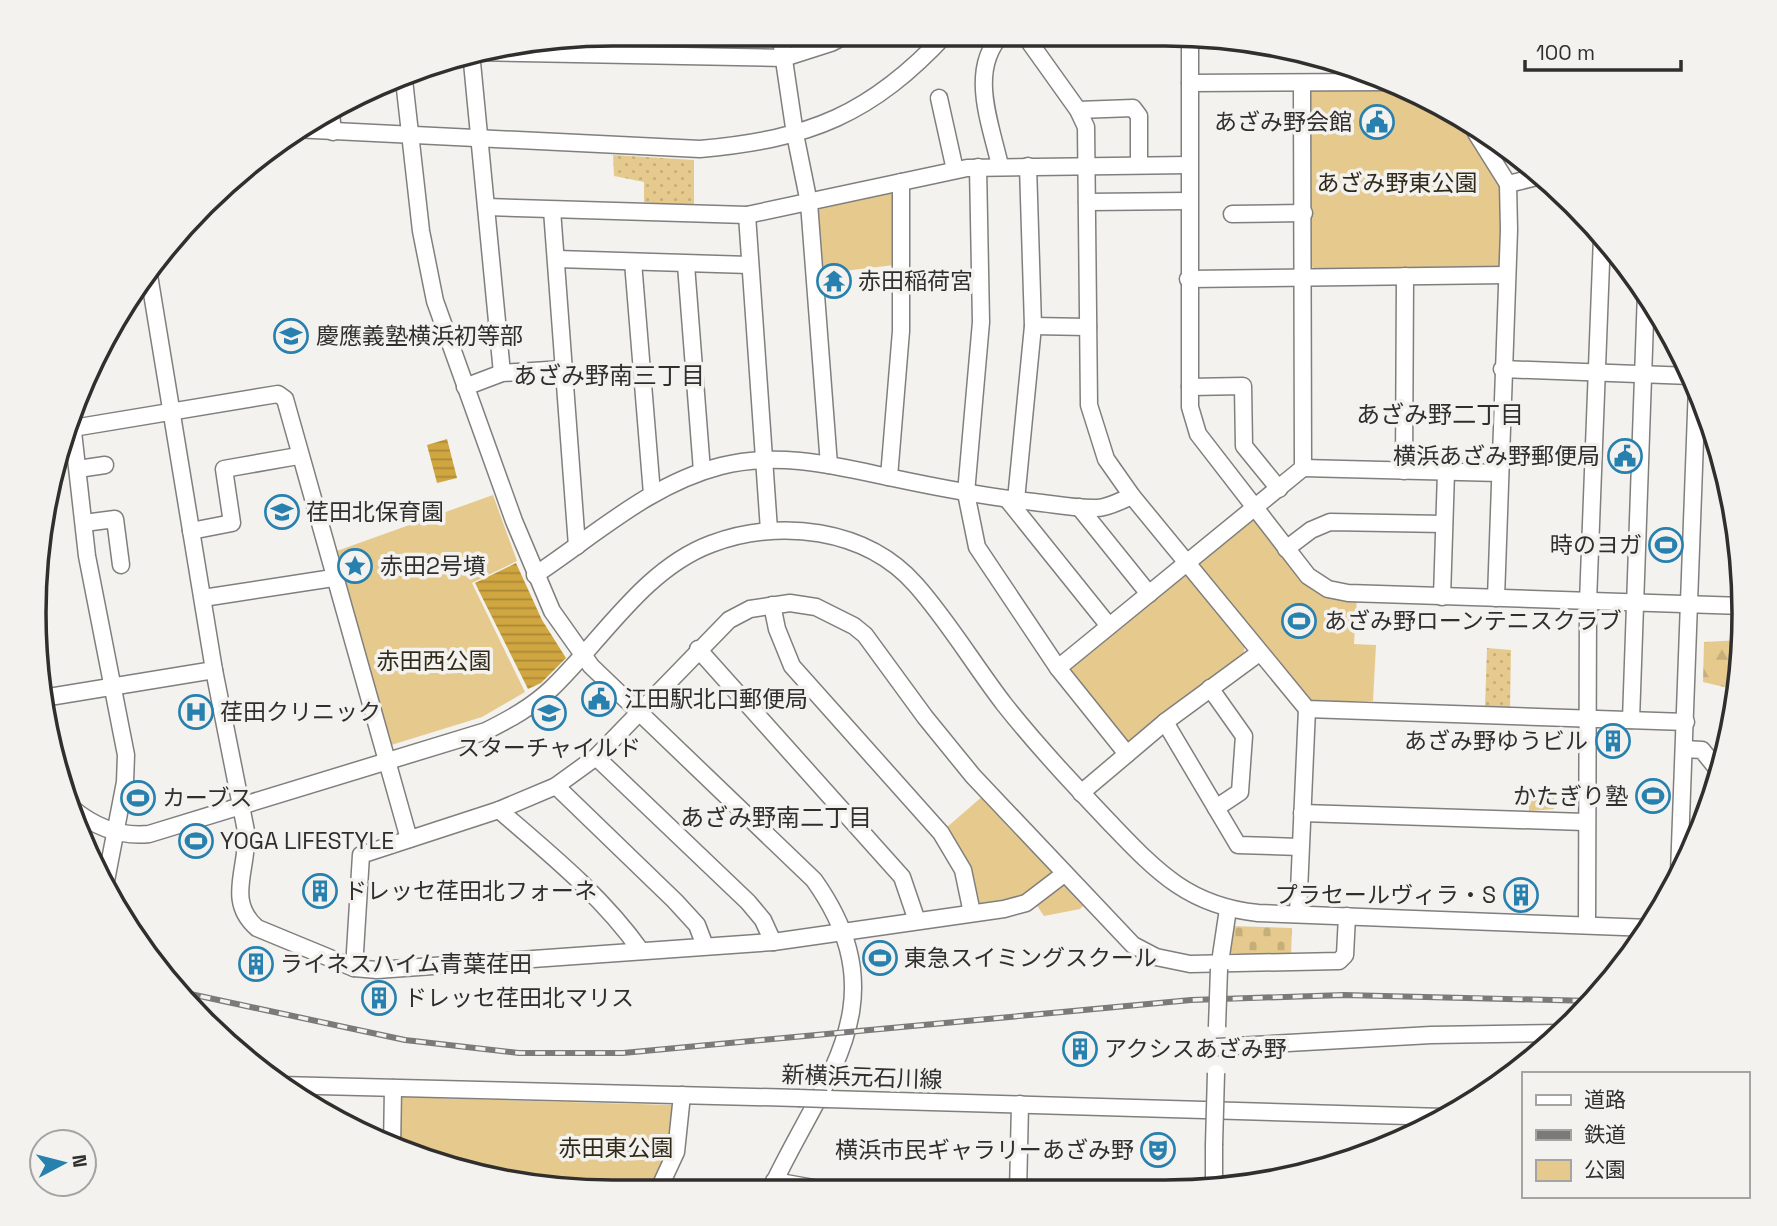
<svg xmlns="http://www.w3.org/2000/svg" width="1777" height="1226" viewBox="0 0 1777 1226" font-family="'Space Grotesk','Noto Sans JP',sans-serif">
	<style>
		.grass { fill: url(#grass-dots) }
		.forest { fill: url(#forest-firs) }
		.cemetery { fill: url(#cemetery-stones) }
		.green { fill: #e6ca8d }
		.water { fill: url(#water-rules) }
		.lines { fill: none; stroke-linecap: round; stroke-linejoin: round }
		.minor-casing { stroke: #817f7d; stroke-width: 19 }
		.minor { stroke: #fff; stroke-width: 16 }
		.rail-casing { stroke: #7b7a78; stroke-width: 6 }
		.rail { stroke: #f3f2ef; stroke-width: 3.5; stroke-dasharray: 10; stroke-linecap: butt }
		.minor-bridge-casing { stroke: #817f7d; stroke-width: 19; stroke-linecap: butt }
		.minor-bridge { stroke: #fff; stroke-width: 16 }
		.labels { text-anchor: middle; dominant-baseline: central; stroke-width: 7; stroke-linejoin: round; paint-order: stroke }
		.poi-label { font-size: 23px; fill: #302f2e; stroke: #f3f2ef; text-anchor: start }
		.park-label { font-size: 23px; fill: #322a19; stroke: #f3f2ef }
		.street-label { font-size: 23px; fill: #302f2e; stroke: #f3f2ef }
		.neighbourhood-label { font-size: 24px; fill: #302f2e; stroke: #f3f2ef }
		.rim { fill: none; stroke: #302f2e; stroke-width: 3.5 }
	</style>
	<defs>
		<pattern id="grass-dots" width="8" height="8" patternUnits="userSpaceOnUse" patternTransform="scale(1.75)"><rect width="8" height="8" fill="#e6ca8d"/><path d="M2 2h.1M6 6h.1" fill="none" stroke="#c6ae7a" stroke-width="1.8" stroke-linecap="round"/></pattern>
		<pattern id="forest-firs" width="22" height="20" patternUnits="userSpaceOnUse" patternTransform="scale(1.75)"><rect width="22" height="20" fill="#e6ca8d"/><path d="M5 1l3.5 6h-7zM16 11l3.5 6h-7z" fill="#c6ae7a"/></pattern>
		<pattern id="cemetery-stones" width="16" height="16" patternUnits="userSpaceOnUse" patternTransform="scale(1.75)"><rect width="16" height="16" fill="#e6ca8d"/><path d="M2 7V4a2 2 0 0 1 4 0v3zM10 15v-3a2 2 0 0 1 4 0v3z" fill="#c6ae7a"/></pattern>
		<pattern id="water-rules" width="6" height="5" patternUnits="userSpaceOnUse" patternTransform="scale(1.75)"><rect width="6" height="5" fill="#d0a640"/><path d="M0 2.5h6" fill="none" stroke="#a98836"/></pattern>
	</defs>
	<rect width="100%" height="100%" fill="#f3f2ef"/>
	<g class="grass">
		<polygon points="613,155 694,160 694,207 644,202 644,182 614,176"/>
		<polygon points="1487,648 1511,650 1510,708 1485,707"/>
	</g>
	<polygon class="forest" points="1741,640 1733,717 1728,688 1703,682 1704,642"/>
	<polygon class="cemetery" points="1231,926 1292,928 1291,956 1227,953"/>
	<g class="green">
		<polygon points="1403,87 1421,93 1459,120 1492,166 1501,182 1503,264 1497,269 1316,272 1311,265 1307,94 1311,88"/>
		<polygon points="894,188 894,265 819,274 813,209"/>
		<polygon points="493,495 517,561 472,583 525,692 482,717 388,746 334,552"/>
		<polygon points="1256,517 1293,564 1357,598 1354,644 1376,645 1373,701 1309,701 1196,562 1249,518"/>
		<polygon points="1180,574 1189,576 1245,646 1243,655 1133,743 1127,744 1070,675 1068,666"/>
		<polygon points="1529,794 1554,797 1554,809 1529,811"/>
		<polygon points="984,795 1056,873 1022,898 979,906 968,870 946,828"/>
		<polygon points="1060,885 1067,885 1085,904 1080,909 1044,916 1036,904"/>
		<polygon points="401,1097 672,1105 671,1150 650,1193 613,1193 500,1182 401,1152"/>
	</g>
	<g class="water">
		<polygon points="447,439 457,478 437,483 427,445"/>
		<polygon points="516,563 542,620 566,658 541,683 528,689 475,583"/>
	</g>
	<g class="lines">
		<g class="minor-casing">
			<g id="minor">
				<polyline points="780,33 795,134 809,203 829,465"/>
				<polyline points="1023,33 1078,110 1086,127 1089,405 1106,459 1132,496 1307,709 1686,722"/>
				<polyline points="1190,36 1190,407 1198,434 1308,576 1328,589 1348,593 1743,606"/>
				<polyline points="471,52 502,373"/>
				<polyline points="474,52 784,58 831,43 850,33"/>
				<path d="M 404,80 L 421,231 L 435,301 L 514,521 L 552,611 L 591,666 L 814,880 C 902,1004 821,1079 769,1193"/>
				<polyline points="1190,83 1388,82"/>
				<polyline points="939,98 955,170"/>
				<polyline points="1078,110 1133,108 1139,116 1139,165"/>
				<polyline points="331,113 333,132"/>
				<path d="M 294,129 L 700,149 C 810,139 871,115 947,33"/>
				<polyline points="1476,133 1508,184"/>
				<path d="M 1000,166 C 991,124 967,69 1003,33"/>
				<polyline points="978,167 981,322 966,493 977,547 1058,668 1127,754"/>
				<polyline points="1087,202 1188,201"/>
				<polyline points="487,207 747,215 967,168 1189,165"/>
				<polyline points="552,210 577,546"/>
				<polyline points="1232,214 1304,213"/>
				<polyline points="747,215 769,530"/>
				<polyline points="557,259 749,265"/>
				<polyline points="633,262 652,494"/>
				<polyline points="686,265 702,471"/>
				<path d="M 149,275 L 214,670 L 246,831 C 249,868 225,900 257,928 L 354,968 L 377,970 L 773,942 L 1004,909 L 1026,903 L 1064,874"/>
				<polyline points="1188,279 1506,275"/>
				<polyline points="1033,326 1088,327"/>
				<polyline points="1502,369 1691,376"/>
				<polyline points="465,387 502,373 564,369"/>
				<polyline points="1190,387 1243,386 1244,446 1279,489"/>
				<polyline points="71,414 87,556 126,755 125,782 105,886"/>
				<polyline points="67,429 278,394 285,399 409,839"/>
				<polyline points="1303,468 1500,473"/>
				<polyline points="78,469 105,465"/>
				<polyline points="1404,471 1405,276"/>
				<polyline points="889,477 901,331 901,182"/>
				<polyline points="1007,499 1109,626"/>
				<polyline points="1016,500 1033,326 1028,166"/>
				<polyline points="1079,507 1149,594"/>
				<polyline points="84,523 115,519 121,565"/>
				<polyline points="191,531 232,523 224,469 298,456"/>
				<polyline points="1286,549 1311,530 1330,522 1444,524"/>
				<path d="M 535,575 C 594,536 650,484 721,466 C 779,451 836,466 893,478 C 940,488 987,497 1034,502 C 1054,504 1077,509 1097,508 C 1108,508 1122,500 1132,496"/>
				<polyline points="1442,597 1446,472"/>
				<polyline points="203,598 333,578"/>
				<polyline points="1496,598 1509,230 1508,184 1537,177"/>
				<polyline points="772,605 777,629 792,666 941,833 963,870 972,913"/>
				<polyline points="698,649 902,877 917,921"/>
				<polyline points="1058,668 1303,468 1302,84"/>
				<polyline points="1210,688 1244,736 1240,792 1216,808"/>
				<polyline points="43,698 214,670"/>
				<polyline points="1631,720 1646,292"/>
				<polyline points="1165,722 1238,845 1300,847"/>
				<polyline points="1684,749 1702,750 1719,771"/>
				<polyline points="596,757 748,902 763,920 773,942"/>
				<polyline points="556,786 675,901 697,925 705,946"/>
				<polyline points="1081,793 1165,722 1259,653"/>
				<path d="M 73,809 C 95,827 119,837 149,834 L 486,731 C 510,719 532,707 552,688 C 602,640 644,569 711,544 C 778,518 866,528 916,585 C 948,621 974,665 1004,704 C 1038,747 1076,787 1113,826 C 1158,873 1190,906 1258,913 L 1650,928"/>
				<path d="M 499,810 C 550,854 602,896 641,951"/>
				<polyline points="1302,813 1585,822"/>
				<polyline points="1679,873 1697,386"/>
				<polyline points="1298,914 1307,709"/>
				<polyline points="1587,924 1588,602 1602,237"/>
				<polyline points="354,968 361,855 499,810 556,786 596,757 729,620 750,609 790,603 816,607 854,626 865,635 925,717 973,776 1133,945 1156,957 1190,964 1339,961 1345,955 1347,916"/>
				<polyline points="1219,969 1228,909"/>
				<polyline points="1217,1047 1431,1035 1561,1033"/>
				<polyline points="279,1085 798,1098"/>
				<polyline points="827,1099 1443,1117"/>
				<polyline points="392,1149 393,1088"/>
				<polyline points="774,1181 842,1193"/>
				<polyline points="1214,1188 1214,1145"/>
				<polyline points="657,1193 676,1152 682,1095"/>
				<polyline points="1018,1193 1020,1104"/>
			</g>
		</g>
		<use href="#minor" class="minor"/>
		<g class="rail-casing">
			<polyline id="rail" points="181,992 405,1040 519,1053 623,1053 1191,1000 1344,995 1592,1001"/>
		</g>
		<use href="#rail" class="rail"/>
		<g class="minor-bridge-casing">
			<g id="minor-bridge">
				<polyline points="1217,1027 1219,969"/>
				<polyline points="798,1098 827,1099"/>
				<polyline points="1214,1145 1216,1073"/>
			</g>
		</g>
		<use href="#minor-bridge" class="minor-bridge"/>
	</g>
	<defs>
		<g id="civic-ring" transform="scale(1.75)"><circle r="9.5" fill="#f3f2ef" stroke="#2780ae" stroke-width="1.5"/><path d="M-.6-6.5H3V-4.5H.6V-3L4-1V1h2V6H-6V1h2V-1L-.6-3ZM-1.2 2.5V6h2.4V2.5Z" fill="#2780ae"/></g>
		<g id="temple-ring" transform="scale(1.75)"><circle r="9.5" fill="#f3f2ef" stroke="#2780ae" stroke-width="1.5"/><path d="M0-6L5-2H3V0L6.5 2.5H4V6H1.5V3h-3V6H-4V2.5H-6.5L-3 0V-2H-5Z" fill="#2780ae"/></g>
		<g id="school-ring" transform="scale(1.75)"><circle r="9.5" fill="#f3f2ef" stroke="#2780ae" stroke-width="1.5"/><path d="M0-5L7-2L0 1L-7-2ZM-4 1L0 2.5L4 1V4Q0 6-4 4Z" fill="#2780ae"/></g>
		<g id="stadium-ring" transform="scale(1.75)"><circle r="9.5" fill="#f3f2ef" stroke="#2780ae" stroke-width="1.5"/><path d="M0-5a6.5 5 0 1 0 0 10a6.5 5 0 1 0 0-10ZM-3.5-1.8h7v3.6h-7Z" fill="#2780ae"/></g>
		<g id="sight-ring" transform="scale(1.75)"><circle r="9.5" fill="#f3f2ef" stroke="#2780ae" stroke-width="1.5"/><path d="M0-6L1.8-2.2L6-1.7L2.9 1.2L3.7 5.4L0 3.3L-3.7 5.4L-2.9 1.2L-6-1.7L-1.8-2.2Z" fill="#2780ae"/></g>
		<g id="hospital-ring" transform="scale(1.75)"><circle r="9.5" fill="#f3f2ef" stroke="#2780ae" stroke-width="1.5"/><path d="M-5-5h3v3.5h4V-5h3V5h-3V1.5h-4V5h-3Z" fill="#2780ae"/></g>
		<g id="building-ring" transform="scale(1.75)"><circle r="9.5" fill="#f3f2ef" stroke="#2780ae" stroke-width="1.5"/><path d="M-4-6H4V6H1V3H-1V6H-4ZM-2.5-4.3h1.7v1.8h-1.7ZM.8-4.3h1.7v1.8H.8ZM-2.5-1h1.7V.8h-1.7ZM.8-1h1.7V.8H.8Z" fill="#2780ae"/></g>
		<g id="theatre-ring" transform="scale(1.75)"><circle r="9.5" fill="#f3f2ef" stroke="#2780ae" stroke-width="1.5"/><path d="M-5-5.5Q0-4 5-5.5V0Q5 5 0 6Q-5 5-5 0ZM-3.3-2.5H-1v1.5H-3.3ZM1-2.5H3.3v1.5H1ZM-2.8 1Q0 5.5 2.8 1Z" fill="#2780ae"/></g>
	</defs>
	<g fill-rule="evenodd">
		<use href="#civic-ring" x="1377" y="122"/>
		<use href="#temple-ring" x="834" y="281"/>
		<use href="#school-ring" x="291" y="336"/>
		<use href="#civic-ring" x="1625" y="456"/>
		<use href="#school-ring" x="282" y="512"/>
		<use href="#stadium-ring" x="1666" y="545"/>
		<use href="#sight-ring" x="355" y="566"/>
		<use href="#stadium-ring" x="1299" y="621"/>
		<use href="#civic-ring" x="599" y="699"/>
		<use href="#hospital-ring" x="196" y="712"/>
		<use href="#school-ring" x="549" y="713"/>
		<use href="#building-ring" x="1613" y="741"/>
		<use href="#stadium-ring" x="1653" y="796"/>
		<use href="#stadium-ring" x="138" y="798"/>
		<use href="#stadium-ring" x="196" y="841"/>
		<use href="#building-ring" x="320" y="891"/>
		<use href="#building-ring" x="1521" y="895"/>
		<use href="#stadium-ring" x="880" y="958"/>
		<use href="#building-ring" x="256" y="964"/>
		<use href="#building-ring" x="379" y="998"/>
		<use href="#building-ring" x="1080" y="1049"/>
		<use href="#theatre-ring" x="1158" y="1150"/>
	</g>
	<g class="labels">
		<g class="poi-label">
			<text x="1352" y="122" text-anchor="end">あざみ野会館</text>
			<text x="858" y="281">赤田稲荷宮</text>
			<text x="316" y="336">慶應義塾横浜初等部</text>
			<text x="1600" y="456" text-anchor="end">横浜あざみ野郵便局</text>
			<text x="306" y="512">荏田北保育園</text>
			<text x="1642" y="545" text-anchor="end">時のヨガ</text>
			<text x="380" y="566">赤田2号墳</text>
			<text x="1324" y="621">あざみ野ローンテニスクラブ</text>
			<text x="624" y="699">江田駅北口郵便局</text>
			<text x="220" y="712">荏田クリニック</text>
			<text x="1588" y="741" text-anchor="end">あざみ野ゆうビル</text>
			<text x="549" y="748" text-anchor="middle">スターチャイルド</text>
			<text x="1628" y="796" text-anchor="end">かたぎり塾</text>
			<text x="162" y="798">カーブス</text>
			<text x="220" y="841">YOGA LIFESTYLE</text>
			<text x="344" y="891">ドレッセ荏田北フォーネ</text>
			<text x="1496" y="895" text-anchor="end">プラセールヴィラ・S</text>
			<text x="904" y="958">東急スイミングスクール</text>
			<text x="280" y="964">ライネスハイム青葉荏田</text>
			<text x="404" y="998">ドレッセ荏田北マリス</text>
			<text x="1104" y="1049">アクシスあざみ野</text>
			<text x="1134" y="1150" text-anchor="end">横浜市民ギャラリーあざみ野</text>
		</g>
		<g class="park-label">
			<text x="1397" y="183">あざみ野東公園</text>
			<text x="434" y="661">赤田西公園</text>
			<text x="616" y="1148">赤田東公園</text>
		</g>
		<g class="street-label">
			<text transform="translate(862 1077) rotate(2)">新横浜元石川線</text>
		</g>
		<g class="neighbourhood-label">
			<text x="609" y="375">あざみ野南三丁目</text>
			<text x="1440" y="414">あざみ野二丁目</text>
			<text x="776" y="817">あざみ野南二丁目</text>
		</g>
	</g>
	<path d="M0 0H1777V1226H0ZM613 46H1165A567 567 0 0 1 1732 613V613A567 567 0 0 1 1165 1180H613A567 567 0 0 1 46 613V613A567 567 0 0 1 613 46Z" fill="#f3f2ef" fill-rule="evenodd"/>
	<path class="rim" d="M613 46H1165A567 567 0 0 1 1732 613V613A567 567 0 0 1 1165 1180H613A567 567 0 0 1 46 613V613A567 567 0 0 1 613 46Z"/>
	<rect x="1522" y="1072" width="228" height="126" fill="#f3f2ef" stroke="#a5a4a2" stroke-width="2"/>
	<rect x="1536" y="1095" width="35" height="10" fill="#ffffff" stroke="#a5a4a2" stroke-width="2"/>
	<text x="1584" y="1107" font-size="21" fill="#302f2e">道路</text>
	<rect x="1536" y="1130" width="35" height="10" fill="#7b7a78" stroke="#a5a4a2" stroke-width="2"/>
	<text x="1584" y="1142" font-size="21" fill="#302f2e">鉄道</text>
	<rect x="1536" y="1160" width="35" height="21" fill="#e6ca8d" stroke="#a5a4a2" stroke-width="2"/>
	<text x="1584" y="1177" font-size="21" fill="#302f2e">公園</text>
	<g transform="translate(63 1163) rotate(83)"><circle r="33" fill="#f3f2ef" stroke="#a5a4a2" stroke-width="2"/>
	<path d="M0-5L12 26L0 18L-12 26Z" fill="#2780ae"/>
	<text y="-10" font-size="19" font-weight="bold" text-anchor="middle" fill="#302f2e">N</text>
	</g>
	<path d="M1525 60v10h156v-10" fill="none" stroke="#302f2e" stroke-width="3.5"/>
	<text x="1536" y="60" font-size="21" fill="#302f2e" stroke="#f3f2ef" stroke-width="5" paint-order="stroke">100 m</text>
</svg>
